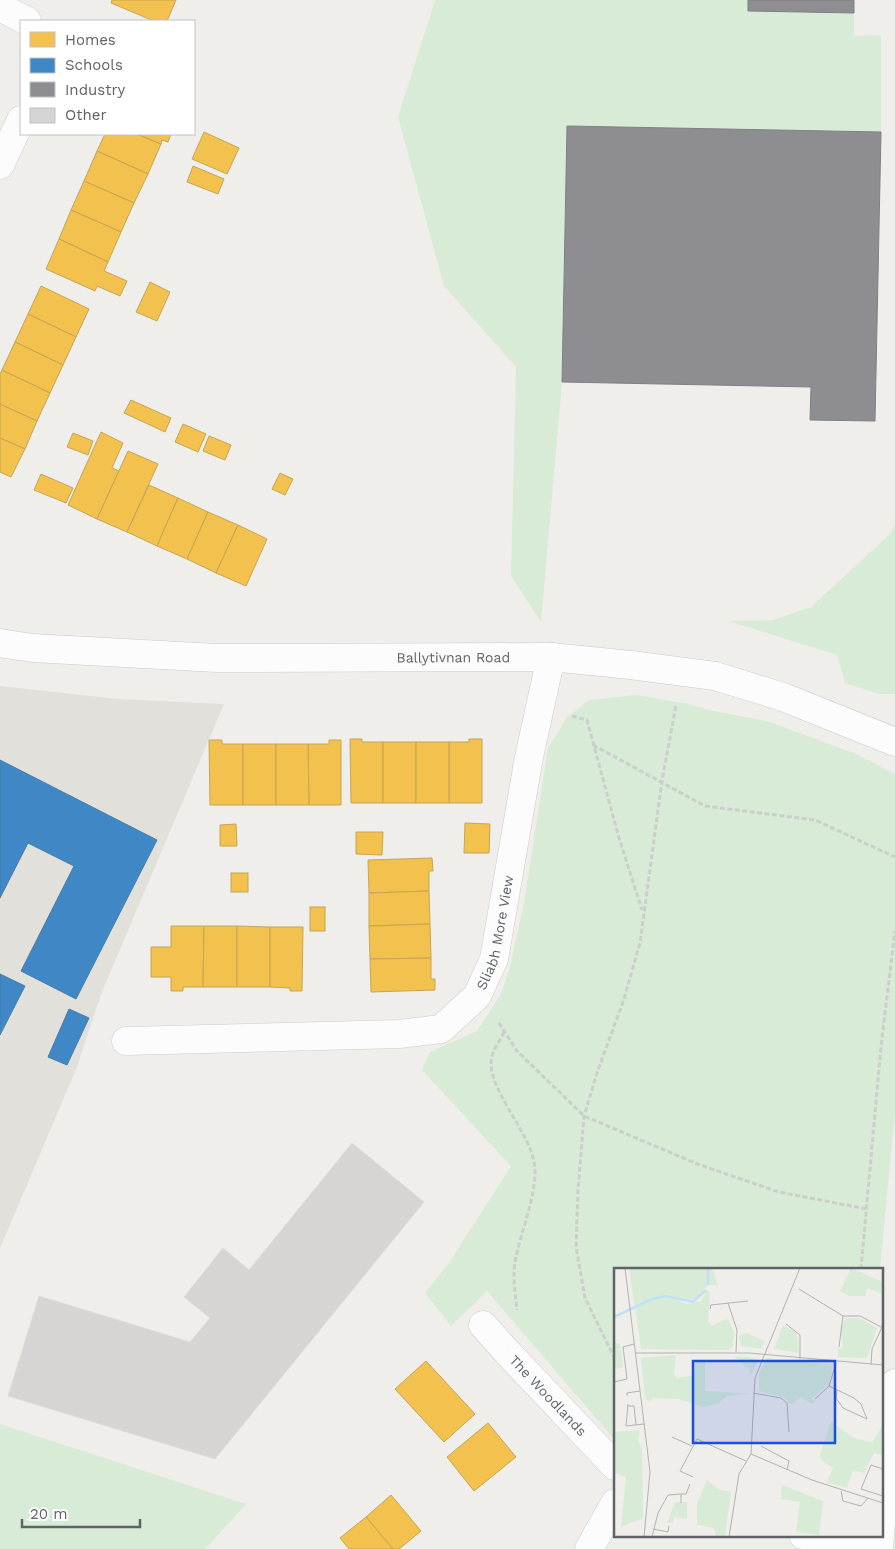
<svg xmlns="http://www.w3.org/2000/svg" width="895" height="1549" viewBox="0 0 895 1549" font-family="'Work Sans',sans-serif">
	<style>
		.education { fill: #e2e0da }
		.green { fill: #d8ebd6 }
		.homes { fill: #f2c14e; stroke: #c6a556 }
		.schools { fill: #3f88c5; stroke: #497da9 }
		.industry { fill: #8d8d92; stroke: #7f8085 }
		.building { fill: #d6d5d3; stroke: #deddd9 }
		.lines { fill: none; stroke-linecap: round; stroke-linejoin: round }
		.street-casing { stroke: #cbcccc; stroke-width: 29 }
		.secondary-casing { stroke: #cacacb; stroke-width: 29 }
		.path { stroke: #cacfcc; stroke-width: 3; stroke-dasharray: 5 2.5; stroke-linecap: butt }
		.street { stroke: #fdfcfc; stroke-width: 28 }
		.secondary { stroke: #fdfcfc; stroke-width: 28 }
		.labels { text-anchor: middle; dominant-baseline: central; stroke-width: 5; stroke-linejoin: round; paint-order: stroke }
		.street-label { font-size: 14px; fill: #5f6368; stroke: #fff }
		.inset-river { fill: none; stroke: #bfe0f9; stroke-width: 2.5 }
		.inset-road { fill: none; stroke: #b1b2b2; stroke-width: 1 }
		.view { fill: #1d4ed8; fill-opacity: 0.15; stroke: #1d4ed8; stroke-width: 2.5 }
		.inset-edge { fill: none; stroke: #5f6368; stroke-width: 2.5 }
	</style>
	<rect width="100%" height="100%" fill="#efeeea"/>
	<polygon class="education" points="0,686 118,699 224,704 101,994 77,1067 0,1248"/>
	<g class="green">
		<polygon points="435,0 748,0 748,11 854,13 854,36 881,35 881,132 567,126 562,382 541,622 511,576 516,367 444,286 398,117"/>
		<polygon points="895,524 895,694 879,694 845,683 837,655 728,621 773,620 811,607 889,535"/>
		<polygon points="636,695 688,704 709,710 770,722 856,754 895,774 895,1111 880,1269 615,1269 615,1440 487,1291 451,1326 425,1293 449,1263 511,1166 422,1070 430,1052 477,1031 501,994 510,967 524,903 548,748 567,717 589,700"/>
		<polygon points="0,1424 246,1504 205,1549 0,1549"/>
	</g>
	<g class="homes">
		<polygon points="112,0 176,0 167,21 154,21 111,3"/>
		<polygon points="204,132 239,148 227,174 192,159"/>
		<polygon points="105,134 137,134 161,144 148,174 97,151"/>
		<polygon points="137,134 171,134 168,142 162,140 161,144"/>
		<polygon points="97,151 148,174 134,203 84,181"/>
		<polygon points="193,166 224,179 218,194 187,182"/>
		<polygon points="84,181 134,203 121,232 71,210"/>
		<polygon points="71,210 121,232 108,262 59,239"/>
		<polygon points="59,239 108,262 104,271 127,281 120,296 97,286 95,291 46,269"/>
		<polygon points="150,282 170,292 157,321 136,312"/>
		<polygon points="41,286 89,309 76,337 28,314"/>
		<polygon points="28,314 76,337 63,365 15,342"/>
		<polygon points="15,342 63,365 50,393 2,370"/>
		<polygon points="2,370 50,393 37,421 0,404 0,374"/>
		<polygon points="131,400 171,418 165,432 124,413"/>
		<polygon points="0,404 37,421 25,449 0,438"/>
		<polygon points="183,424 206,434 198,452 175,442"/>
		<polygon points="101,432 123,443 112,468 119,471 97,519 68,505"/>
		<polygon points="73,433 93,441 88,455 67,447"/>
		<polygon points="209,436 231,445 225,460 203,451"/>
		<polygon points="0,438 25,449 11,477 0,472"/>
		<polygon points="128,451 158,464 127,532 97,519"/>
		<polygon points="280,473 293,479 285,495 272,489"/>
		<polygon points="41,474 73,488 66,503 34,490"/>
		<polygon points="149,485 178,498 157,546 127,532"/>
		<polygon points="178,498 208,512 187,559 157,546"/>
		<polygon points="208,512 238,525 216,573 187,559"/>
		<polygon points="238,525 267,539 246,586 216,573"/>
		<polygon points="350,739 362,739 362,742 383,742 383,803 351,803"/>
		<polygon points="469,739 482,739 482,803 449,803 449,742 469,742"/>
		<polygon points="209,740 222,740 222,744 243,744 243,805 210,805"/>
		<polygon points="329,740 341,740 341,805 309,805 308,744 329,744"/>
		<rect x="383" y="742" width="33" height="61"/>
		<rect x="416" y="742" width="33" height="61"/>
		<rect x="243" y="744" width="33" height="61"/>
		<polygon points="276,744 308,744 309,805 276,805"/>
		<polygon points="465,823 490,824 489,853 464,853"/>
		<polygon points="236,824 237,846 220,846 220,825"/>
		<polygon points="356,832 383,832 382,855 356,854"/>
		<polygon points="432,858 433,871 429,871 429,891 369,893 368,860"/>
		<rect x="231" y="873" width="17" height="19"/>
		<polygon points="429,891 430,924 369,926 369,893"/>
		<rect x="310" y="907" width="15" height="24"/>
		<polygon points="430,924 431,958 370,959 369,926"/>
		<polygon points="171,926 204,926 203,987 183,987 183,991 171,991 171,977 151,977 151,947 171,947"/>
		<polygon points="204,926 237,926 237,987 203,987"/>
		<polygon points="237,926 270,927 270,987 237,987"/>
		<polygon points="270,927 303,927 302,991 290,991 290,988 270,987"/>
		<polygon points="431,958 431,979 435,979 435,990 371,992 370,959"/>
		<polygon points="426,1361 475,1414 444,1442 395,1389"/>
		<polygon points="488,1423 516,1457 474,1491 447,1457"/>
		<polygon points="391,1495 421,1531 399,1549 393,1549 366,1517"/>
		<polygon points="366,1517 393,1549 349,1549 340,1538"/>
	</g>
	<g class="schools">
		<polygon points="0,760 157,840 76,999 21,971 74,866 28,843 0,898"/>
		<polygon points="0,974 25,986 0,1035"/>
		<polygon points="69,1009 89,1018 67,1065 48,1057"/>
	</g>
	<g class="industry">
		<polygon points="748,0 854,0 854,13 748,11"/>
		<polygon points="567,126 881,132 875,421 810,420 811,387 562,382"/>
	</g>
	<polygon class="building" points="352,1143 424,1202 215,1459 8,1396 39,1296 190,1342 210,1318 184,1297 223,1248 249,1270"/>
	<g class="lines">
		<g class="street-casing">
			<g id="street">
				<polyline points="0,7 27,21"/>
				<polyline points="0,165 21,120"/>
				<path id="s1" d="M 126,1041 L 399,1034 L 441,1029 L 477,996 L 494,959 L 529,757 L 551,657"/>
				<path id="s2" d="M 483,1325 L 507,1352 L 615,1466"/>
				<polyline points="881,1525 895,1383"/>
				<polyline points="803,1535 837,1542 859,1549"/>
				<polyline points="589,1549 615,1503"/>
				<polyline points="879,1549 880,1535"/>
			</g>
		</g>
		<g class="secondary-casing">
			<g id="secondary">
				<path id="s3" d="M 0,643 L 32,648 L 217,658 L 551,657 L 631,665 L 715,676 L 783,697 L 895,742"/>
			</g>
		</g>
		<g class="path">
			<polyline points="572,716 587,720 619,838 642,910"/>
			<polyline points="593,745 705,806 815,820 895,857"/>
			<polyline points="499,1023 517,1051 584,1116 700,1165 779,1192 867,1209"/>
			<path d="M 504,1032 C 501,1039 494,1048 492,1056 C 484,1087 532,1132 535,1168 C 536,1196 522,1229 516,1257 C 512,1274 515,1293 517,1310"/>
			<polyline points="861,1269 881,1046 895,931"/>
			<polyline points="615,1359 585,1298 576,1247 578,1191 584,1116 598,1070 624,999 640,943 662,781 676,705"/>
		</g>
		<use href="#street" class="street"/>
		<use href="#secondary" class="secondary"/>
	</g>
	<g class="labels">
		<g class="street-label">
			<text stroke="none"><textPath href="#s3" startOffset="454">Ballytivnan Road</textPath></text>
			<text stroke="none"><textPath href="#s1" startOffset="431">Sliabh More View</textPath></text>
			<text stroke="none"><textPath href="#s2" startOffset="96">The Woodlands</textPath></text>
		</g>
	</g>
	<g transform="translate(614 1268)">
		<rect width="269" height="269" fill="#efeeea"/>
		<path d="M 15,0 L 98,0 L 104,17 L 94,17 L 84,30 L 75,32 L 52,27 L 73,36 L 87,33 L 93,22 L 96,24 L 94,54 L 98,57 L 114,51 L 120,64 L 119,78 L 115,82 L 27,81 ZM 237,0 L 269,14 L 269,26 L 253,20 L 251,28 L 235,28 L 226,23 ZM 232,50 L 245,50 L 263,60 L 253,90 L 224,89 L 224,81 L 229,80 L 226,60 ZM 169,57 L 183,65 L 185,85 L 160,81 ZM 132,65 L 151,73 L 147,81 L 127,78 L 125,68 ZM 0,74 L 6,76 L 9,99 L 6,100 L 0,101 ZM 62,87 L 60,106 L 63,110 L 80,107 L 82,94 L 91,94 L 91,123 L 136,126 L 113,128 L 105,135 L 90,139 L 65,131 L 39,130 L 36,134 L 31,131 L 27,90 ZM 119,88 L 141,90 L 143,95 L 136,108 L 135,101 ZM 153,90 L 219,97 L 215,115 L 198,130 L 201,134 L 198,136 L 186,129 L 177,137 L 170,129 L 145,123 L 145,105 ZM 217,153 L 238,169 L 258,175 L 269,157 L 269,187 L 260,185 L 250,205 L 239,202 L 233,220 L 213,214 L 219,200 L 205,190 ZM 26,162 L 24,173 L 28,180 L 29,250 L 7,259 L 12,209 L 0,204 L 0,164 ZM 93,212 L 103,221 L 117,224 L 111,269 L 102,269 L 100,260 L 83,257 L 83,235 ZM 168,217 L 209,233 L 205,267 L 182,264 L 186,234 L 167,231 ZM 61,234 L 73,234 L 73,251 L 60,249 L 60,254 L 53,255 Z" fill="#d8ebd6"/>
		<path class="inset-river" d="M 94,0 L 94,17M 0,49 L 38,31 L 52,28 L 79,34 L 92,22"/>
		<path class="inset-road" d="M 11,0 L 36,204 L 30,269M 185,21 L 229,48M 114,35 L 123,62 L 122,84M 96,41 L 97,37 L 134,33M 229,48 L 246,48 L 269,60M 172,56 L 186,67 L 186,91M 225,79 L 229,48M 21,85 L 135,85 L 269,97M 257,97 L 258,81 L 268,59M 0,114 L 13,111 L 9,79 L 20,76M 215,118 L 240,130 L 247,136 L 253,151 L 229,140 L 222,130 L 223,122M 139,125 L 167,130 L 173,135 L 175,164M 13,128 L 13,125 L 26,123M 201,131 L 215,118 L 222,95M 14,136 L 12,158 L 30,156M 14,138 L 20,138 L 22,157M 58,169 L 78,178M 147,178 L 175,193 L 173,202M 137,186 L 198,212 L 269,235M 269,201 L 257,197 L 247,221 L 269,228M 79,209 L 66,203 L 83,171 L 132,193M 227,223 L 229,233 L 247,238 L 254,230M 67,226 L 72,226 L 76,216M 39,261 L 54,264 L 55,258M 38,269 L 44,245 L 54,227 L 67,226 L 67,235M 115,269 L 125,206 L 137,186 L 141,110 L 186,0"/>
		<path class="view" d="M 79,93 L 221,93 L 221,175 L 79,175 Z"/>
		<rect width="269" height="269" class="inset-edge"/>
	</g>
	<rect x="20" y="20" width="175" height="115" fill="#ffffff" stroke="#bfc1c3"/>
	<rect x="30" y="32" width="25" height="15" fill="#f2c14e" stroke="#bfc1c3"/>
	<text x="65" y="45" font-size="15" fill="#5f6368">Homes</text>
	<rect x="30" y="58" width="25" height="15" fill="#3f88c5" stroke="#bfc1c3"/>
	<text x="65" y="70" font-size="15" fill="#5f6368">Schools</text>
	<rect x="30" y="82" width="25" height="15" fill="#8d8d92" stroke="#bfc1c3"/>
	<text x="65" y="95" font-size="15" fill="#5f6368">Industry</text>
	<rect x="30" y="108" width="25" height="15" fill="#d6d5d3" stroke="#bfc1c3"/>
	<text x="65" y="120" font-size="15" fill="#5f6368">Other</text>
	<path d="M22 1519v8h118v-8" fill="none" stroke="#5f6368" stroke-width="2.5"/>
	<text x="30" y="1519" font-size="15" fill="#5f6368" stroke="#ffffff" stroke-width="4" paint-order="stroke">20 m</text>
</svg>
